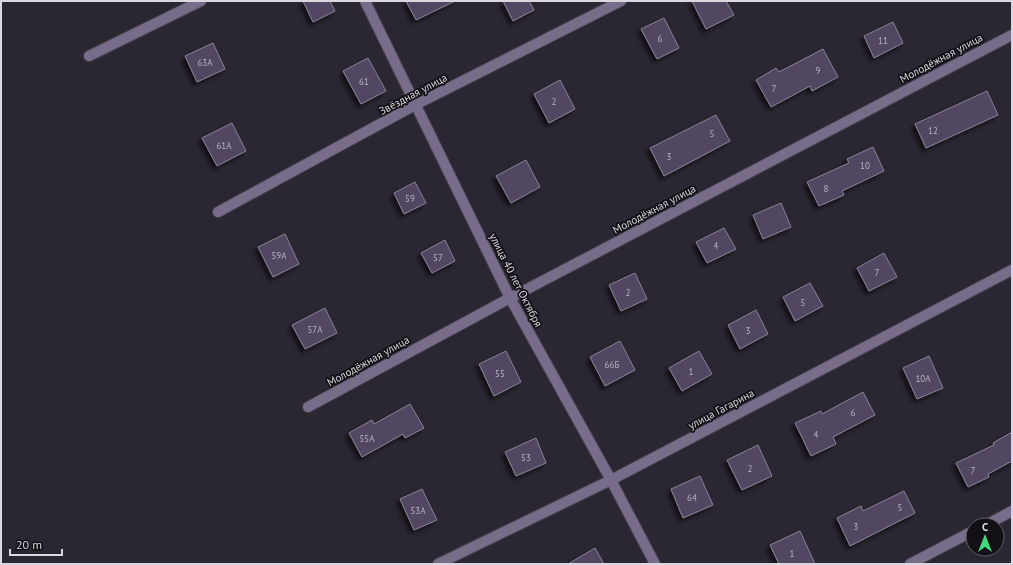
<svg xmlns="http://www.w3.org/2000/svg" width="1013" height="565" viewBox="0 0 1013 565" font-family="'PT Sans',sans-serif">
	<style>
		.building { fill: #514664; stroke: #898392; filter: url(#shadow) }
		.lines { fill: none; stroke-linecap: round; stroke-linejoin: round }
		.minor-casing { stroke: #46424e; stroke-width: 12 }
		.minor { stroke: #786c8b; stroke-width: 10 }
		.labels { text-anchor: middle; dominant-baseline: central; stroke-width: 3.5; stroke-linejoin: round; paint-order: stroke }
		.number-label { font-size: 9px; fill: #b8b3c0 }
		.street-label { font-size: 11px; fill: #dad7df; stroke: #121015 }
	</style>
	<defs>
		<filter id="shadow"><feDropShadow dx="-3.5" dy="3.5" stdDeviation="2" flood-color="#0009"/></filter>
	</defs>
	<rect width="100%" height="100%" fill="#2a2632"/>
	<g class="building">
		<polygon points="303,1 330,1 335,11 313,22"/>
		<polygon points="406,1 455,1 416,20"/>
		<polygon points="503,1 529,1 534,10 513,21"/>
		<polygon points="692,1 726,1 734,15 706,29"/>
		<polygon points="664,18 679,48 657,59 641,29"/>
		<polygon points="893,22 903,43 874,58 864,36"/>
		<polygon points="213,43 225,69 197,82 185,56"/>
		<polygon points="823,49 838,77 812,91 810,86 771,107 756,80 776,68 779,72"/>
		<polygon points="368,58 386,91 361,104 343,71"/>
		<polygon points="560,80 575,109 549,123 534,94"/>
		<polygon points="987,91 998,115 926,148 915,124"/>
		<polygon points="716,115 730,141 664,176 650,148"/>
		<polygon points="232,123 246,151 217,166 202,138"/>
		<polygon points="873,147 884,171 842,191 844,195 819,206 807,182 849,163 847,159"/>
		<polygon points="526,160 540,187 511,203 496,176"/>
		<polygon points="415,182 426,203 404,214 394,193"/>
		<polygon points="781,203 791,227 763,239 753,215"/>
		<polygon points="724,228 736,249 707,263 696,242"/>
		<polygon points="285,234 299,264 273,277 258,247"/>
		<polygon points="445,240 455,261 432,273 421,253"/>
		<polygon points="884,253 897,277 869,291 857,268"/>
		<polygon points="635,273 647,299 621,311 609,285"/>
		<polygon points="810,283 823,306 795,321 783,297"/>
		<polygon points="325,308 337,333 305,349 292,325"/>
		<polygon points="756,310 768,334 740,349 728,325"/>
		<polygon points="620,341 635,370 605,386 590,357"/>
		<polygon points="506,351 521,382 494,396 479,364"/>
		<polygon points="699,351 712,374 682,391 669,368"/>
		<polygon points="929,356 943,388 917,399 903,368"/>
		<polygon points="863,392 875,415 833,437 836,444 811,456 795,423 821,411 822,414"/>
		<polygon points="410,404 424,428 405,438 403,434 362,457 349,433 372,420 374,424"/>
		<polygon points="1012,432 1012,461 988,474 989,477 968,487 956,463 994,445 993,443"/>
		<polygon points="536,438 546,463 516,476 505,452"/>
		<polygon points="758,445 772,476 742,490 727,460"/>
		<polygon points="700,476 713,505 683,518 671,489"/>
		<polygon points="422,489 437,520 414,530 400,499"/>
		<polygon points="904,491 915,513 850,546 837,518 861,506 863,511"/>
		<polygon points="800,531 815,564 779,564 770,545"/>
		<polygon points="595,548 604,564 568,564"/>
	</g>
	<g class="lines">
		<g class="minor-casing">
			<g id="minor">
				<polyline points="365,1 510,298 611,480 655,564"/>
				<polyline points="89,56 201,1"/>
				<polyline points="218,212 415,105 621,1"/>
				<polyline points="308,407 510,298 1012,35"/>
				<polyline points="986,525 1012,511"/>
				<polyline points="438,564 611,480 1012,270"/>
				<polyline points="910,564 973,531"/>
			</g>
		</g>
		<use href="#minor" class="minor"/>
	</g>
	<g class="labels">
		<g class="number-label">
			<text x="660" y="38">6</text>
			<text x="883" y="40">11</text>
			<text x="205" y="62">63А</text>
			<text x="818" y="70">9</text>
			<text x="364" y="81">61</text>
			<text x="774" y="88">7</text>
			<text x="554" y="101">2</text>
			<text x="933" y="130">12</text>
			<text x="712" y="133">5</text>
			<text x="224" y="145">61А</text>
			<text x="669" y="156">3</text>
			<text x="865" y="165">10</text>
			<text x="826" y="188">8</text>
			<text x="410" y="198">59</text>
			<text x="716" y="245">4</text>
			<text x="279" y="255">59А</text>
			<text x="438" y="257">57</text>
			<text x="877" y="272">7</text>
			<text x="628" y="292">2</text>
			<text x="803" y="302">5</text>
			<text x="315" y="329">57А</text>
			<text x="748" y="330">3</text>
			<text x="612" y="364">66Б</text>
			<text x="691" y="371">1</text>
			<text x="500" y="373">55</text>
			<text x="923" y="378">10А</text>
			<text x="853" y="412">6</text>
			<text x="816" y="434">4</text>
			<text x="367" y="438">55А</text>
			<text x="526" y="457">53</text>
			<text x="750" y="468">2</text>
			<text x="973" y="470">7</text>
			<text x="692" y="497">64</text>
			<text x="900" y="507">5</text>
			<text x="418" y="510">53А</text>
			<text x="856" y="526">3</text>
			<text x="792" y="553">1</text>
		</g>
		<g class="street-label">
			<text transform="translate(941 58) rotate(-28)">Молодёжная улица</text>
			<text transform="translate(413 94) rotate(-28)">Звёздная улица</text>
			<text transform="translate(654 209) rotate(-28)">Молодёжная улица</text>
			<text transform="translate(516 280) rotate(63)">улица 40 лет Октября</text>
			<text transform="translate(368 361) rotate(-29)">Молодёжная улица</text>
			<text transform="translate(721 409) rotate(-28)">улица Гагарина</text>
		</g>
	</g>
	<rect width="1013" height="565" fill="none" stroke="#dad7df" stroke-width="4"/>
	<g transform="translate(985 537)"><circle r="19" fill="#121015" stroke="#626066"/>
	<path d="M0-3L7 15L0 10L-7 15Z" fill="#42d77c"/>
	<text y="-6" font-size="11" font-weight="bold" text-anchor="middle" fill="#dad7df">С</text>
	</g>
	<path d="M10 549v6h52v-6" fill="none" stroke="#dad7df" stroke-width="2"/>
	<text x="16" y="549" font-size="12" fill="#dad7df" stroke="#121015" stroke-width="3" paint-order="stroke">20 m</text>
</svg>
